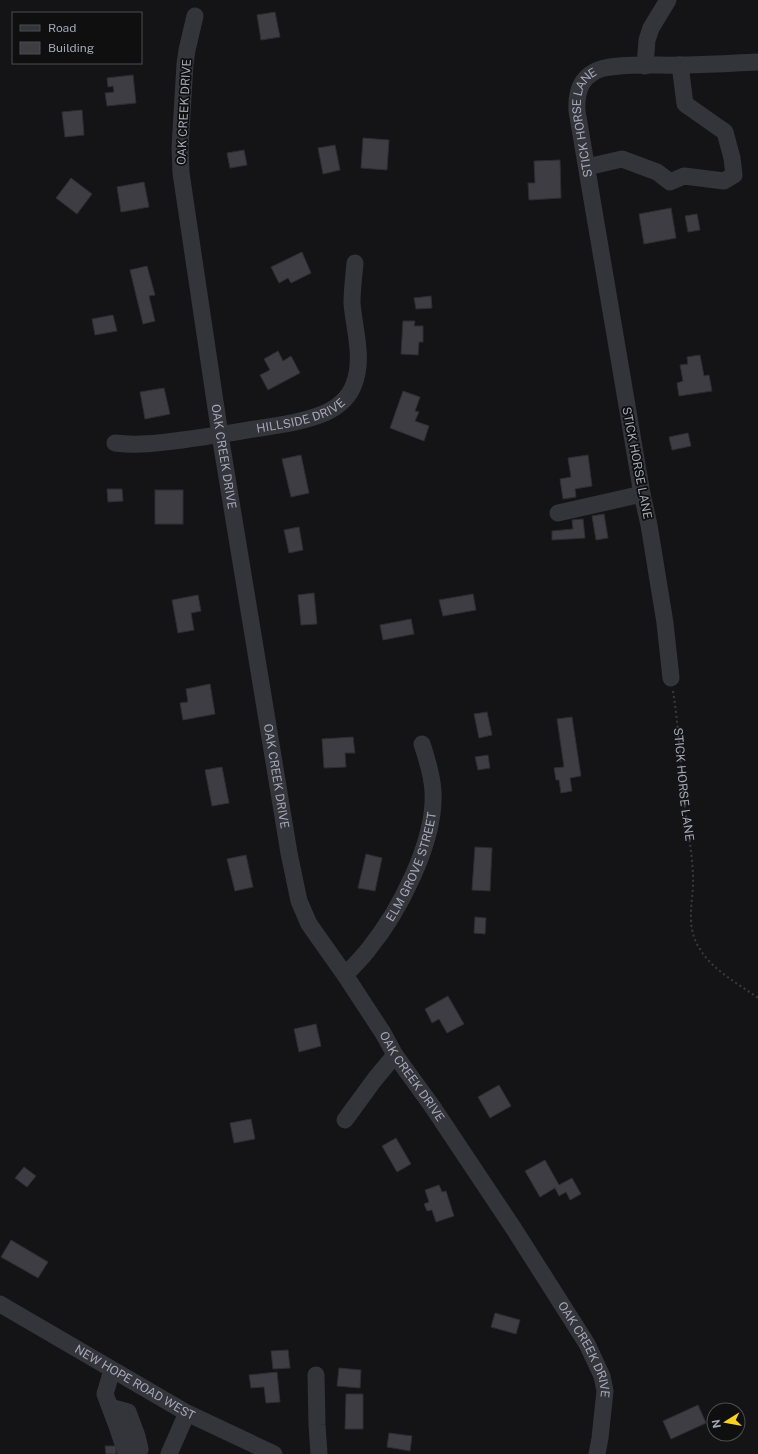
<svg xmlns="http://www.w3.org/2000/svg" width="758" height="1454" viewBox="0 0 758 1454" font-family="'Public Sans',sans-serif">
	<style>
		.building { fill: #3e3d43; stroke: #2e2d32 }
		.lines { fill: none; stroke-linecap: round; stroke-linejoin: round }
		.path { stroke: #3a3b42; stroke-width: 2; stroke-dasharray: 2 3; stroke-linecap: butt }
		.minor { stroke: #34343b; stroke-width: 17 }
		.labels { text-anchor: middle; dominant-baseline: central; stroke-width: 3.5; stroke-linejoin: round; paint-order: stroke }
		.street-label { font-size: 12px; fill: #a4a7b7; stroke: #0f0f10 }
	</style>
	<rect width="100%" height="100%" fill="#141416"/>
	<g class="building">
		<polygon points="275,12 280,37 261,40 257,15"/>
		<polygon points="133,75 136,103 107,106 105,93 114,92 113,86 108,87 107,78"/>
		<polygon points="82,110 84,135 65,137 62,112"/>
		<polygon points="363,138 389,140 387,170 361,168"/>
		<polygon points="335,145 340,170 323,174 318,148"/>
		<polygon points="244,150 247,165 230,168 227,153"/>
		<polygon points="560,160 561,198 529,200 528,183 535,183 534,161"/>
		<polygon points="71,178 92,194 77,214 56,198"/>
		<polygon points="144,182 149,207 121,212 117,187"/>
		<polygon points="671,208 676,238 644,244 639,214"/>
		<polygon points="697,214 700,230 688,232 685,216"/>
		<polygon points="302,252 311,273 291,283 288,278 279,283 271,267"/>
		<polygon points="147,266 155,295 149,296 155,321 143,324 130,270"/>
		<polygon points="431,296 432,308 416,309 414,298"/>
		<polygon points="113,315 117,331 95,335 92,319"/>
		<polygon points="403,321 415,321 414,326 423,326 423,342 419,342 418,355 401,354"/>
		<polygon points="278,351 283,361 291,356 300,373 268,390 260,375 270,370 264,359"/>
		<polygon points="700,355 704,376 709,375 712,391 679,396 677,383 683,381 680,365 688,364 687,357"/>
		<polygon points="164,388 170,414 145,419 140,392"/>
		<polygon points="403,391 420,397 415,411 419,412 415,421 429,426 424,441 390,428"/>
		<polygon points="688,433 691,446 672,450 669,437"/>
		<polygon points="301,455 309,493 291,497 282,459"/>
		<polygon points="588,455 592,486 575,489 576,497 563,499 560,479 571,477 568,458"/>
		<polygon points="107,489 122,489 123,501 108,502"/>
		<rect x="155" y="490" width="28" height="34"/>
		<polygon points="604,514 608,538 596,540 592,516"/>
		<polygon points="583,519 585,538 552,540 552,531 573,529 572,520"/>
		<polygon points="299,527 303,550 289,553 284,530"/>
		<polygon points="314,593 317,624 301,625 298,595"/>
		<polygon points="473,594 476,610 443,616 439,600"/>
		<polygon points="198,595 201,611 191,613 194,630 178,633 172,600"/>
		<polygon points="411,619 414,634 383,640 380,625"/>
		<polygon points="210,684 215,714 183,720 180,703 188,702 186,689"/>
		<polygon points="487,712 492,735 479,738 474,714"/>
		<polygon points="572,717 581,776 570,778 572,791 561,793 559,780 556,780 554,768 564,767 557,719"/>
		<polygon points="353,737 355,753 345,753 346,767 324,768 322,739"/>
		<polygon points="488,755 490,768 478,770 475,757"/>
		<polygon points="222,767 229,803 212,806 205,770"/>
		<polygon points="475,847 492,848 490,891 472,890"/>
		<polygon points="366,854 382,858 375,891 358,888"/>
		<polygon points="246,855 253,887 235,891 227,859"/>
		<polygon points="475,917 486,918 485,934 474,933"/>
		<polygon points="448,996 464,1024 447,1033 439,1019 432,1023 425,1009"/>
		<polygon points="316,1024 321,1046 299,1052 294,1029"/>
		<polygon points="499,1085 511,1106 490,1118 478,1097"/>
		<polygon points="251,1119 255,1139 234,1143 230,1123"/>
		<polygon points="396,1138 411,1164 397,1172 382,1146"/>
		<polygon points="545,1160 559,1185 572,1178 581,1194 570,1200 566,1192 559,1196 555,1188 540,1197 525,1171"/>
		<polygon points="24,1167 36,1176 27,1187 15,1178"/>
		<polygon points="439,1185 442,1192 446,1191 454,1216 436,1222 432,1210 427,1211 424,1204 429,1202 425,1190"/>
		<polygon points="11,1240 48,1262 38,1278 1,1257"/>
		<polygon points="495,1313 520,1320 516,1334 491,1327"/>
		<polygon points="288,1350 290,1368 273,1369 271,1351"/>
		<polygon points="339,1368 361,1370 360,1388 337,1386"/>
		<polygon points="277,1372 280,1402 266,1403 264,1387 251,1388 249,1375"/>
		<polygon points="346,1394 363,1394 363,1429 345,1429"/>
		<polygon points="698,1405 706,1423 671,1439 663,1421"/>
		<polygon points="389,1433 412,1436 410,1451 387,1447"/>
		<polygon points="105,1446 116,1446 116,1454 106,1454"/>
	</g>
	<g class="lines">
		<path class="path" id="s1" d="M 673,691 C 678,723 680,755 683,788 C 685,817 692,846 693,876 C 694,897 686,921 696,942 C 708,968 736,982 758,998"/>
		<g class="minor">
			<path id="s2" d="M 195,16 L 187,50 L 185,64 L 180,147 L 181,173 L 220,435 L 289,853 L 299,901 L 309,924 L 345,975 L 383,1033 L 395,1055 L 432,1106 L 514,1229 L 587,1344 L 602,1376 L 605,1391 L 600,1438 L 597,1454"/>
			<polyline points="645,66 647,40 651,28 668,0"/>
			<polyline points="587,167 622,159 657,172 670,182 684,176 724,181 734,175 732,158 725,132 685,104 680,65"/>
			<path id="s3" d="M 115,443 C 138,446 159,443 182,440 C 204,437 226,434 248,430 C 273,426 301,423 325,413 C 338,407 349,398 354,384 C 364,358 354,329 352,303 C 352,289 354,276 355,263"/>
			<polyline points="558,513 642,494"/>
			<path id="s4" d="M 671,678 L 665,623 L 649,525 L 642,494 L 577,111 C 576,95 579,80 594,72 C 609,62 659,66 679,65 C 705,65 732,63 758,62"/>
			<path id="s5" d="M 345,975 C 353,967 361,959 368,950 C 399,912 436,841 433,791 C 432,775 427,759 422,744"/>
			<polyline points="345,1120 375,1079 395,1055"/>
			<path id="s6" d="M 0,1304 L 187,1413 L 274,1454"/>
			<polyline points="112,1370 105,1394 117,1426 125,1450 134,1454"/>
			<polyline points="316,1375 317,1425 319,1454"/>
			<polyline points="110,1407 128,1412 137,1436 140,1449 134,1453"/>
			<polyline points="169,1454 187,1413"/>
		</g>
	</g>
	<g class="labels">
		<g class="street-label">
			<text transform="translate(184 112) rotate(-87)">OAK CREEK DRIVE</text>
			<text stroke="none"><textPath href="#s4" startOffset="565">STICK HORSE LANE</textPath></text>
			<text stroke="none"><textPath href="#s3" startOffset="189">HILLSIDE DRIVE</textPath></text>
			<text stroke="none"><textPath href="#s2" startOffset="445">OAK CREEK DRIVE</textPath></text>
			<text transform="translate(637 463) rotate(79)">STICK HORSE LANE</text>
			<text stroke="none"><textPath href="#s2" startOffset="769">OAK CREEK DRIVE</textPath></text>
			<text stroke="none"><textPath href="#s1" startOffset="94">STICK HORSE LANE</textPath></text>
			<text stroke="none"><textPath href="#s5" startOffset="129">ELM GROVE STREET</textPath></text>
			<text stroke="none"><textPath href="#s2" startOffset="1105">OAK CREEK DRIVE</textPath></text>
			<text stroke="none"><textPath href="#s2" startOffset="1429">OAK CREEK DRIVE</textPath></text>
			<text stroke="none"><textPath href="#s6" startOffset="156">NEW HOPE ROAD WEST</textPath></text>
		</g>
	</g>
	<rect x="12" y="12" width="130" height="52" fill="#0f0f10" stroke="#4b4c53"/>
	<rect x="20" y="25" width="20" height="6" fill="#34343b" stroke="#4b4c53"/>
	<text x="48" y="32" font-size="12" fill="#a4a7b7">Road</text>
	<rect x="20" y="42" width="20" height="12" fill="#3e3d43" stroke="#4b4c53"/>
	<text x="48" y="52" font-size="12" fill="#a4a7b7">Building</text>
	<g transform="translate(726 1422) rotate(259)"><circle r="19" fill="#0f0f10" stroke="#4b4c53"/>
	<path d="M0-3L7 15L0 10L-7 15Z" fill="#fdd124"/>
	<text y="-6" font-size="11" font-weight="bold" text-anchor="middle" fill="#a4a7b7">N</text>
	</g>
</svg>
